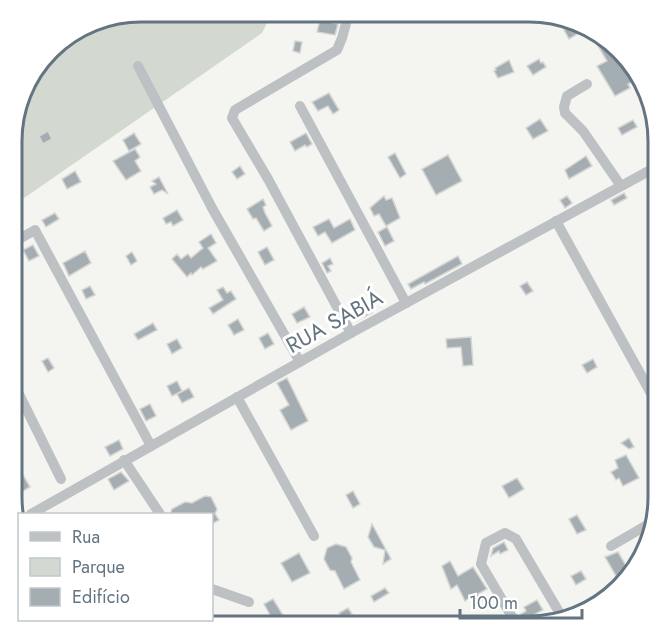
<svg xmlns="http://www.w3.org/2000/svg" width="670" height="639" viewBox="0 0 670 639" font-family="Jost,sans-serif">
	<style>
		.green { fill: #d3d9d0 }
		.building { fill: #a4adb1; stroke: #d5d5d3; stroke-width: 1.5 }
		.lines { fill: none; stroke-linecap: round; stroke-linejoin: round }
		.minor { stroke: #bdc1c4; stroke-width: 10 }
		.labels { text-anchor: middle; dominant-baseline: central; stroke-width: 6; stroke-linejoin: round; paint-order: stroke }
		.street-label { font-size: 22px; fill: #647480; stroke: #fff }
		.rim { fill: none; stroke: #647480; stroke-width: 3 }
	</style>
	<rect width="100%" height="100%" fill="#f4f4f0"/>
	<polygon class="green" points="270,17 262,33 14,205 14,116 56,44 99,19"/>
	<g class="building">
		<polygon points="320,20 338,24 335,35 317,32"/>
		<polygon points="575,25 579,33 569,39 564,30"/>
		<polygon points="605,40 615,48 619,55 617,56 632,82 628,84 630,88 615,96 597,66 607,61 597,44"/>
		<polygon points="295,41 302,42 300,53 293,51"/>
		<polygon points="539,59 541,63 543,62 546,67 533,75 527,66"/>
		<polygon points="509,60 514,72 498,78 494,71 496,70 495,68"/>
		<polygon points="329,93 339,110 333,114 328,106 318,111 312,102"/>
		<polygon points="540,119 548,131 533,139 526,128"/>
		<polygon points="633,120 637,127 622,135 618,128"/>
		<polygon points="48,131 52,139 43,144 39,136"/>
		<polygon points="134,133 141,144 129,151 123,140"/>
		<polygon points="306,133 312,144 307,147 305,145 295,151 290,142"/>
		<polygon points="135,149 140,157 135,161 141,171 126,180 113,161"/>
		<polygon points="395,153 406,174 400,178 388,157"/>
		<polygon points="448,155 462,181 436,195 422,169"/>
		<polygon points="586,156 592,166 569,179 565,170"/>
		<polygon points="240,166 245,174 237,179 232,172"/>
		<polygon points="75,171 81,182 67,189 62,179"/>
		<polygon points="159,177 168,194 162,190 154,194 150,187 156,184 152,181"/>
		<polygon points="624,193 627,198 614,205 611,200"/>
		<polygon points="384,196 386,200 392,198 400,218 386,226 379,214 374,216 370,208"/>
		<polygon points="567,196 572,203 565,208 560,200"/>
		<polygon points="263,199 266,205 263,207 265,213 272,226 264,231 256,218 253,219 247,209"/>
		<polygon points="177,210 183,220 173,226 171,222 166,224 163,218"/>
		<polygon points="55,213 59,219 46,227 42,220"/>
		<polygon points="329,219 334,228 350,219 355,230 332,243 325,232 318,236 313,227"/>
		<polygon points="387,227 394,241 385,246 378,232"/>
		<polygon points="211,234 216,243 208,248 217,261 203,269 201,267 192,275 191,273 187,277 172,259 177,254 181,259 188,254 191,258 203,248 199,242"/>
		<polygon points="33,245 39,256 29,261 23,250"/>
		<polygon points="267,247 274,260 265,265 258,252"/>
		<polygon points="85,251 91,263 69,276 63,263"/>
		<polygon points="132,252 137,261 131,265 126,256"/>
		<polygon points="458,256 462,264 425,284 424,282 411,289 408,284"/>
		<polygon points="330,258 333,264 328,266 331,271 327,273 322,263"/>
		<polygon points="527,282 533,291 526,295 520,286"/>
		<polygon points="90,286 95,295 86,299 82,290"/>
		<polygon points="223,287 227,293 231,291 236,299 213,314 209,308 223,300 217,290"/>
		<polygon points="304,307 310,317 297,323 292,314"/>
		<polygon points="369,307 372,313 356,321 353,315"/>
		<polygon points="238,319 244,330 234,335 228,325"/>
		<polygon points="153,323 157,330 138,340 134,334"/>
		<polygon points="268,333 274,344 265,349 259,338"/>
		<polygon points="471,337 473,365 463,366 461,347 447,348 446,339"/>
		<polygon points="177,339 182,348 172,354 167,344"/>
		<polygon points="48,358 54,368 48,372 42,361"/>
		<polygon points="593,359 597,367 587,373 582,365"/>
		<polygon points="287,378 308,421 291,430 280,410 289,405 277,383"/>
		<polygon points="177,381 182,391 172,396 167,386"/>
		<polygon points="189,388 194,397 182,403 177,394"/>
		<polygon points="150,404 156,416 146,421 140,409"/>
		<polygon points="629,438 634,447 629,449 621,443"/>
		<polygon points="119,440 123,449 110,456 105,447"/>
		<polygon points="626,455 639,478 623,486 619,478 616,480 611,472 618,468 615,460"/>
		<polygon points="121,472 129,481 114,490 108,479"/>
		<polygon points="23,475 30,487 18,494 12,480"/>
		<polygon points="517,478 524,489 509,498 502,486"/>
		<polygon points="353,491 360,504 353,508 346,495"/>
		<polygon points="205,496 211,497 217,509 215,514 219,520 212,524 212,514 170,514 172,509 185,502 192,503"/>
		<polygon points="577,515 586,530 577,534 569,519"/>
		<polygon points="372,524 391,559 383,564 385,550 374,547 368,537"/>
		<polygon points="504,542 508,550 500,554 499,551 491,556 493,548"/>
		<polygon points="336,544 346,547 352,558 351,562 360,580 344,589 335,571 330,570 324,559 327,548"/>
		<polygon points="618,552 628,569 616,576 605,557"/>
		<polygon points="299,553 310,573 292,582 281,563"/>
		<polygon points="450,561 458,576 473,567 487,589 478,594 482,600 475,604 471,597 465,601 457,585 451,589 442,566"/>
		<polygon points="581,571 586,579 576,585 571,576"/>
		<polygon points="385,588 389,593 374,602 371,596"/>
		<polygon points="273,599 286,620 276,626 264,604"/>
		<polygon points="537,600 543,610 524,620 521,614 526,611 524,607"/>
		<polygon points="348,608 352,614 343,619 339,613"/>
	</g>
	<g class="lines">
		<g class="minor">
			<polyline points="348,16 342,38 337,50 235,110 232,118 268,179 351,333"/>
			<polyline points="138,66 212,208 300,362"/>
			<polyline points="587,84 567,96 564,107 565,113 583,131 621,186"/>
			<polyline points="300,106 406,303"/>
			<polyline points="556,221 658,406"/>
			<polyline points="14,242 35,230 151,446"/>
			<polyline points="13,382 61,479"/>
			<polyline points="237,397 314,536"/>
			<polyline points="124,460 160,514"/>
			<polyline points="31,514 351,333 658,166"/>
			<polyline points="18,521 20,521"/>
			<polyline points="611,546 654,521"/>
			<polyline points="212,589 249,602"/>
			<polyline points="518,627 481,564 486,543 505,533 516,539 562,617"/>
		</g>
	</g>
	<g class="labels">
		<g class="street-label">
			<text transform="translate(334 321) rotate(-29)">RUA SABIÁ</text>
		</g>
	</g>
	<path d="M0 0H670V639H0ZM141 22H529A119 119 0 0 1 648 141V497A119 119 0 0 1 529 616H141A119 119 0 0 1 22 497V141A119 119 0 0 1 141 22Z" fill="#fff" fill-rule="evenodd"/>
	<path class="rim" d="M141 22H529A119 119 0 0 1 648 141V497A119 119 0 0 1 529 616H141A119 119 0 0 1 22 497V141A119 119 0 0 1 141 22Z"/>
	<rect x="18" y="513" width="195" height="108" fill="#ffffff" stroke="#c1c7cc" stroke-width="1.5"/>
	<rect x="30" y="532" width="30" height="9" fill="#bdc1c4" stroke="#c1c7cc" stroke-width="1.5"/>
	<text x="72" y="543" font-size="18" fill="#647480">Rua</text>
	<rect x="30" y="558" width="30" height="18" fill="#d3d9d0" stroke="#c1c7cc" stroke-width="1.5"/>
	<text x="72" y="573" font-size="18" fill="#647480">Parque</text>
	<rect x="30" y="588" width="30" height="18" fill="#a4adb1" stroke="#c1c7cc" stroke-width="1.5"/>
	<text x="72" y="603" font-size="18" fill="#647480">Edifício</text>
	<path d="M460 609v9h122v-9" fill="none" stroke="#647480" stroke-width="3"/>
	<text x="469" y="609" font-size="18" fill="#647480" stroke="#ffffff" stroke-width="4.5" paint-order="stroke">100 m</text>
</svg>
